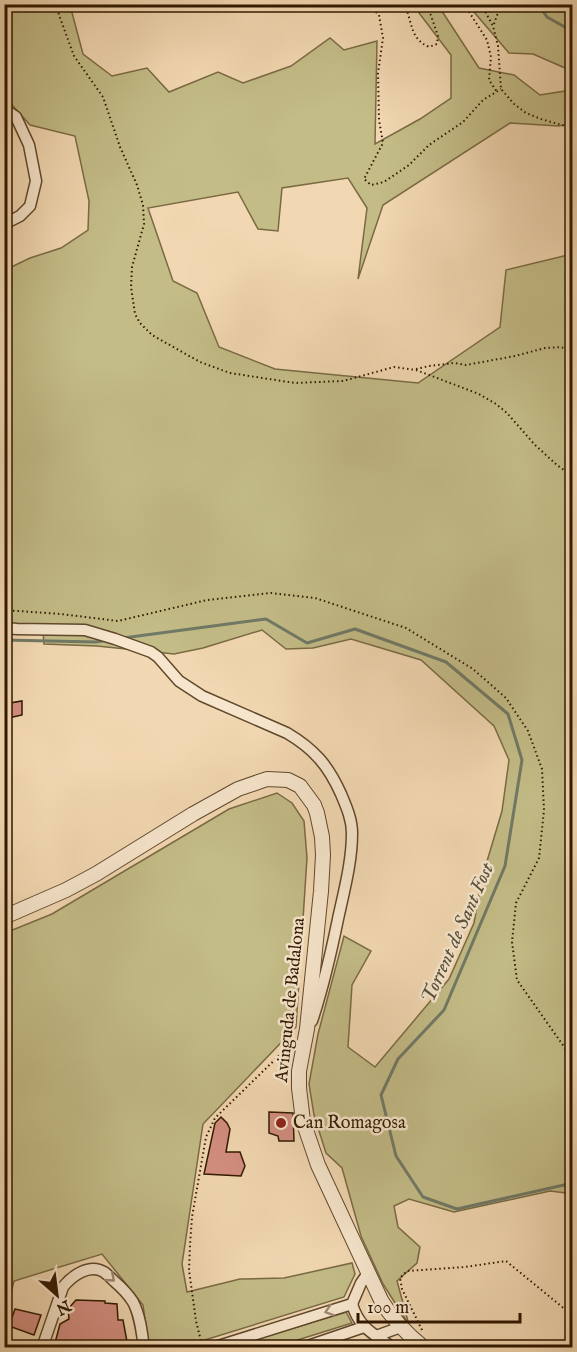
<svg xmlns="http://www.w3.org/2000/svg" width="577" height="1352" viewBox="0 0 577 1352" font-family="'IM FELL English',serif">
	<style>
		.green { fill: #c3bc87; stroke: #7a6a44; stroke-width: 1.5 }
		.lines { fill: none; stroke-linecap: round; stroke-linejoin: round }
		.stream { stroke: #707966; stroke-width: 3 }
		.building { fill: #d48e81; stroke: #301800; stroke-width: 1.5 }
		.minor-casing { stroke: #60482c; stroke-width: 13 }
		.tertiary-casing { stroke: #60482c; stroke-width: 16 }
		.path { stroke: #301800; stroke-width: 2; stroke-dasharray: 1.5 3; stroke-linecap: butt }
		.minor { stroke: #f7e6cd; stroke-width: 10 }
		.tertiary { stroke: #f7e6cd; stroke-width: 14 }
		.oneway { stroke: #9d8971 }
		.poi-dot { fill: #8f2418; stroke: #f7e6cd; stroke-width: 2 }
		.labels { text-anchor: middle; dominant-baseline: central; stroke-width: 5; stroke-linejoin: round; paint-order: stroke }
		.street-label { font-size: 18px; fill: #301800; stroke: #f7e6cd }
		.poi-label { font-size: 18px; fill: #301800; stroke: #f7e6cd; text-anchor: start }
		.water-label { font-size: 20px; font-style: italic; fill: #55513c; stroke: #f7e6cd }
	</style>
	<rect width="100%" height="100%" fill="#f2d8b2"/>
	<filter id="stains"><feTurbulence type="fractalNoise" baseFrequency=".00333" numOctaves="4"/><feColorMatrix values="0 0 0 0 .2 0 0 0 0 .09 0 0 0 0 .02 0 0 0 .5 -.17"/></filter>
	<radialGradient id="worn" r=".72"><stop offset=".6" stop-color="#630" stop-opacity="0"/><stop offset="1" stop-color="#630" stop-opacity=".3"/></radialGradient>
	<g class="green">
		<polygon points="5,5 70,5 83,54 112,76 147,68 169,92 218,72 243,83 291,66 330,38 344,50 377,41 375,144 420,119 451,98 451,55 413,5 438,5 479,68 514,75 540,95 572,90 572,123 559,126 510,123 383,205 358,279 367,208 348,178 282,188 278,231 258,229 238,192 148,208 173,281 197,293 219,347 275,369 418,383 500,327 506,270 572,254 572,1200 566,1193 550,1191 454,1212 409,1199 394,1206 398,1227 420,1247 417,1263 397,1281 409,1325 383,1284 361,1236 342,1168 326,1153 314,1115 309,1084 318,1034 344,936 371,951 352,985 348,1047 375,1067 449,979 474,923 482,878 502,811 509,760 494,726 421,660 351,639 313,648 286,649 262,630 203,648 174,654 97,646 44,644 43,632 5,623 5,270 30,258 61,248 88,230 89,201 75,136 30,125 5,97"/>
		<polygon points="468,5 551,5 572,15 572,71 533,54 509,53"/>
		<polygon points="277,793 292,803 304,821 307,858 296,1027 203,1124 182,1264 187,1292 240,1279 284,1278 352,1263 355,1274 344,1297 195,1343 189,1347 149,1347 143,1305 102,1254 14,1281 5,1318 5,933 52,914 229,809"/>
		<polygon points="346,1312 352,1323 288,1343 279,1347 229,1348"/>
	</g>
	<g class="lines">
		<g class="stream">
			<polyline points="538,4 547,17 572,31"/>
			<polyline points="123,638 266,619 307,643 355,629 446,662 508,714 522,760 505,866 444,1010 398,1059 381,1095 396,1156 423,1197 457,1209 564,1185 572,1191"/>
			<polyline points="4,640 96,642 108,640"/>
		</g>
	</g>
	<g class="building">
		<polygon points="22,701 22,715 4,719 4,704"/>
		<polygon points="269,1112 293,1113 294,1141 279,1141 278,1136 269,1133"/>
		<polygon points="221,1117 227,1123 230,1129 226,1152 240,1152 245,1166 241,1176 204,1174 215,1123"/>
		<polygon points="76,1300 105,1301 105,1303 117,1304 118,1320 123,1320 128,1347 83,1342 88,1347 67,1347 55,1343 60,1324 69,1319 68,1309"/>
		<polygon points="15,1309 41,1315 34,1335 9,1326"/>
	</g>
	<g class="lines">
		<g class="minor-casing">
			<g id="minor">
				<polyline points="4,109 16,117 29,145 36,181 30,206 20,216 8,222 4,222"/>
				<path d="M 4,628 L 17,629 L 85,630 L 115,639 L 151,652 L 158,657 L 179,681 L 202,696 L 287,733 C 314,749 328,765 341,794 C 346,806 352,819 352,833 C 352,862 344,891 338,919 C 331,953 323,988 312,1021"/>
				<path d="M 352,1304 C 359,1328 374,1334 393,1348"/>
				<polyline points="376,1336 401,1327"/>
				<path d="M 42,1348 L 63,1287 C 72,1276 89,1263 104,1272 C 107,1274 111,1278 114,1281 C 121,1287 128,1294 133,1302 C 140,1315 142,1333 144,1348"/>
				<polyline points="212,1348 352,1304 361,1283 368,1273"/>
				<polyline points="302,1348 364,1327"/>
			</g>
		</g>
		<g class="tertiary-casing">
			<path id="tertiary" d="M 4,917 L 66,890 L 96,874 L 193,814 L 238,789 L 267,779 L 288,780 L 300,786 L 314,805 L 317,813 L 322,837 L 323,855 L 321,891 L 307,1029 L 299,1071 L 299,1088 L 303,1121 L 318,1165 L 381,1300 C 392,1319 407,1334 424,1348"/>
		</g>
		<g class="path">
			<polyline points="57,4 59,15 74,56 103,97 120,147 137,185 143,205 144,224 132,267 131,287 135,314 140,323 152,335 200,362 230,373 295,383 343,381 394,367 416,370 479,394 496,404 507,413 535,445 557,465 572,476"/>
			<polyline points="363,4 373,9"/>
			<polyline points="381,4 373,9 379,15 383,38 378,73 379,120 383,143 364,179 371,185 384,182 409,165 429,145 463,122 483,100 501,89"/>
			<path d="M 404,4 C 413,22 409,38 429,47 L 437,44 L 438,36 L 427,4"/>
			<polyline points="464,4 487,40 491,57 489,80 497,92"/>
			<polyline points="481,4 493,26 498,46 501,89 514,104 526,113 541,119 572,128"/>
			<polyline points="494,24 501,4"/>
			<polyline points="416,369 429,366 454,363 466,365 515,356 545,348 561,347 571,351 572,353"/>
			<polyline points="4,610 61,614 118,621 207,600 271,593 315,598 406,628 473,669 506,698 528,731 542,769 544,810 539,858 516,903 512,942 517,980 572,1058"/>
			<polyline points="422,1330 402,1289 400,1278 407,1271 465,1267 506,1261 572,1315"/>
			<polyline points="202,1345 196,1321 189,1270 190,1245 192,1217 206,1137 215,1118 292,1043"/>
		</g>
		<use href="#minor" class="minor"/>
		<use href="#tertiary" class="tertiary"/>
	</g>
	<defs><path id="oneway-chevron" d="M-2-3.5L2.5 0L-2 3.5" fill="none" stroke-width="1.6" stroke-linecap="round" stroke-linejoin="round" transform="scale(1.5)"/></defs>
	<g class="oneway">
		<use href="#oneway-chevron" transform="translate(111 1278) rotate(41)"/>
		<use href="#oneway-chevron" transform="translate(329 1311) rotate(163)"/>
	</g>
	<circle class="poi-dot" cx="281" cy="1123" r="6"/>
	<g class="labels">
		<g class="street-label">
			<text transform="translate(291 1000) rotate(-84)">Avinguda de Badalona</text>
		</g>
		<g class="poi-label">
			<text x="293" y="1123">Can Romagosa</text>
		</g>
		<g class="water-label">
			<text transform="translate(458 933) rotate(-66)">Torrent de Sant Fost</text>
		</g>
	</g>
	<rect width="577" height="1352" fill="none" stroke="#f2d8b2" stroke-width="24"/>
	<rect x="6" y="6" width="565" height="1340" fill="none" stroke="#301800" stroke-width="3"/>
	<rect x="12" y="12" width="553" height="1328" fill="none" stroke="#301800" stroke-width="1.5"/>
	<g transform="translate(57 1295) rotate(152)" stroke="#f7e6cd" stroke-width="4.5" paint-order="stroke">
	<path d="M0-4.5L10 22L0 15L-10 22Z" fill="#301800"/>
	<text y="-9" font-size="16" font-weight="bold" text-anchor="middle" fill="#301800">N</text>
	</g>
	<path d="M358 1313v9h162v-9" fill="none" stroke="#301800" stroke-width="3"/>
	<text x="367" y="1313" font-size="18" fill="#301800" stroke="#f7e6cd" stroke-width="4.5" paint-order="stroke">100 m</text>
	<rect width="100%" height="100%" filter="url(#stains)"/>
	<rect width="100%" height="100%" fill="url(#worn)"/>
</svg>
